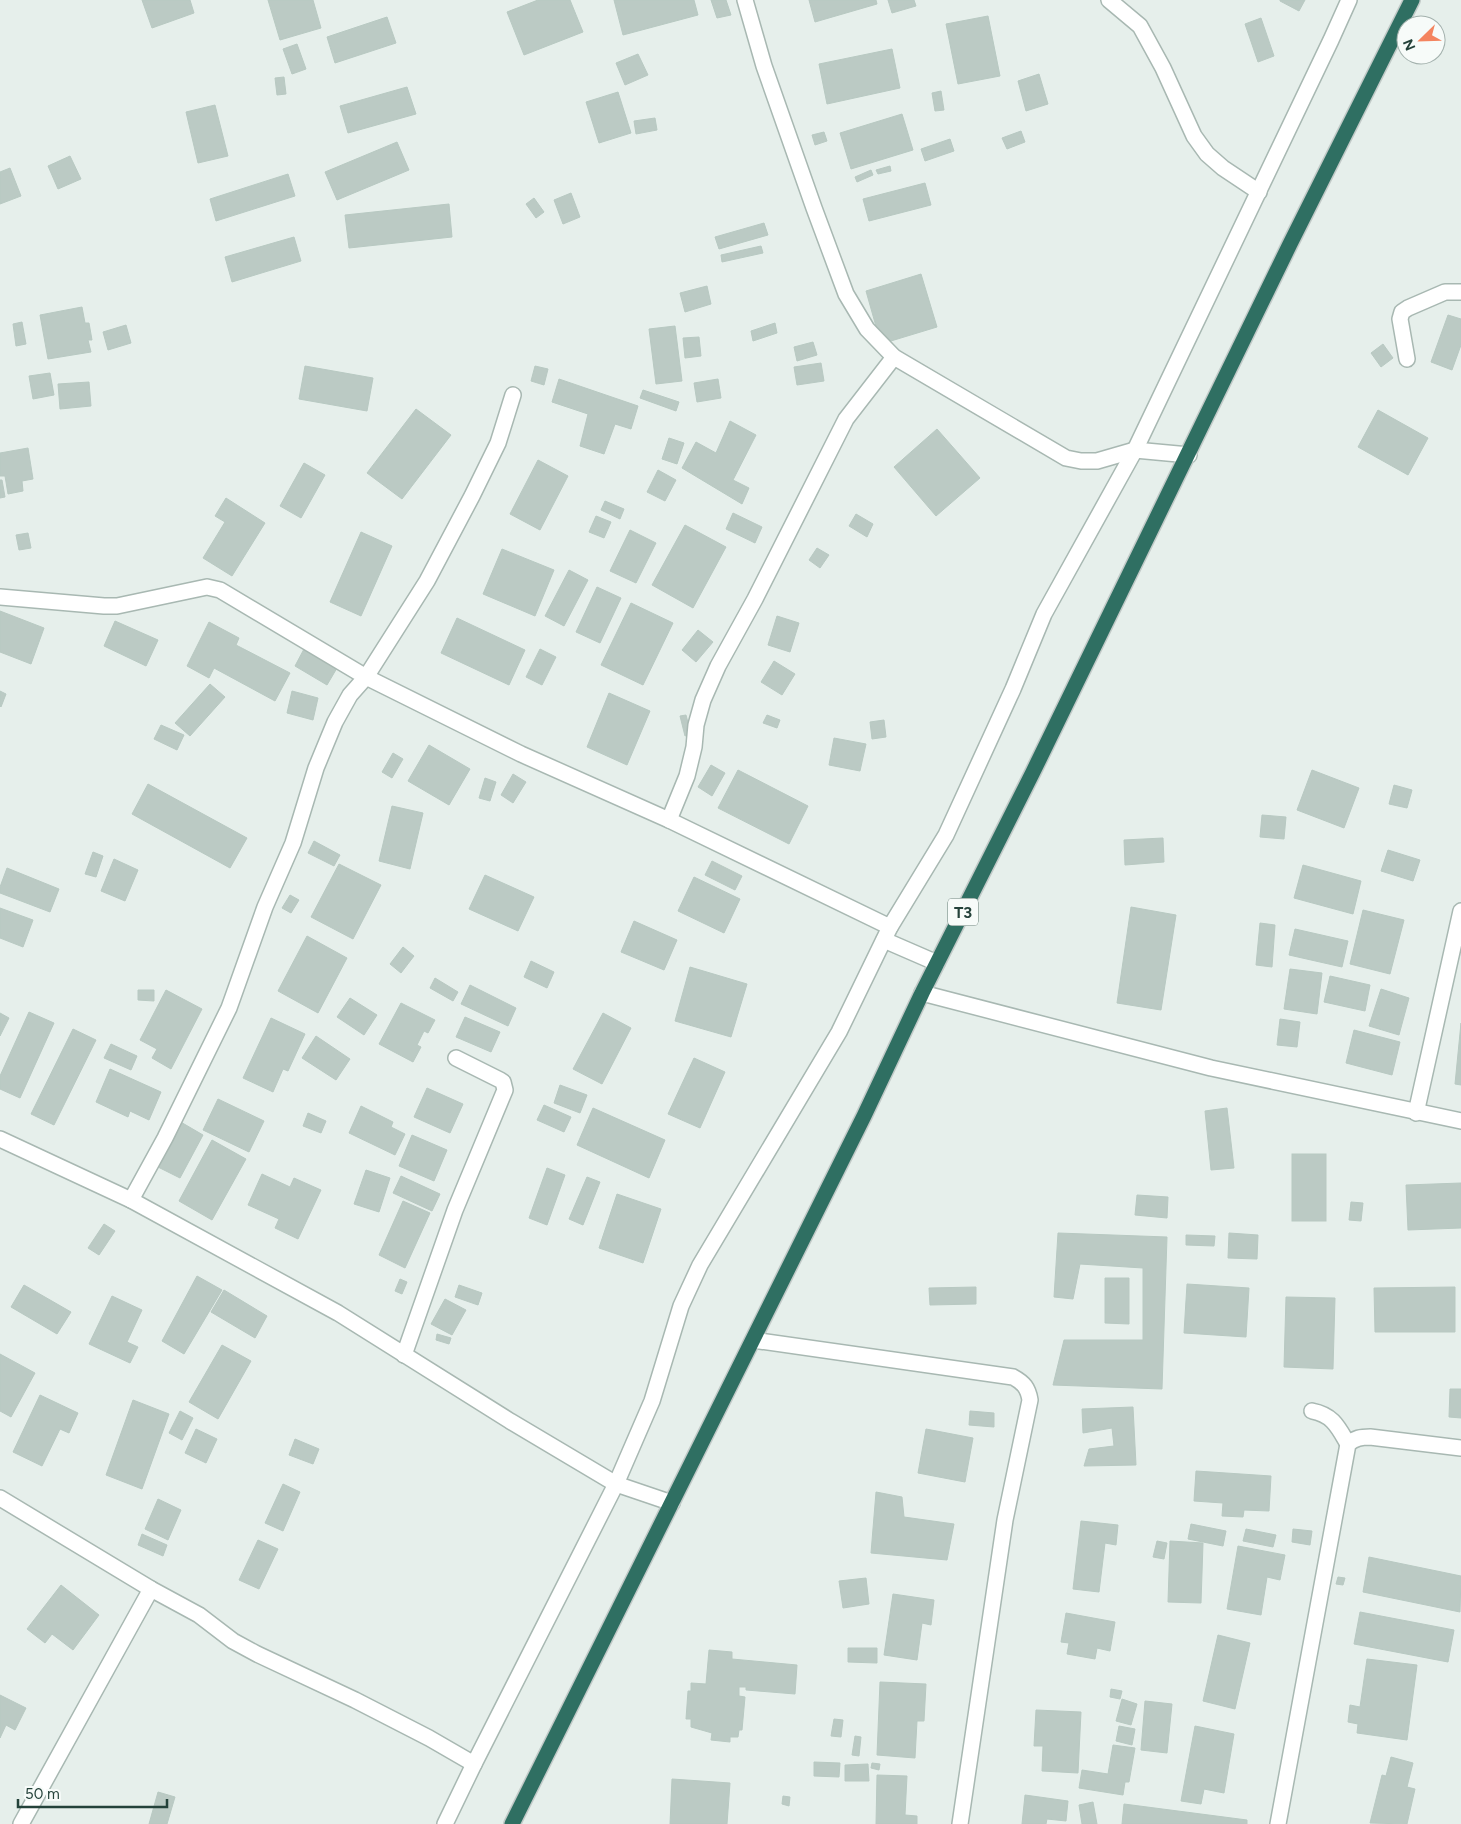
<svg xmlns="http://www.w3.org/2000/svg" width="1461" height="1824" viewBox="0 0 1461 1824" font-family="Figtree,sans-serif">
	<style>
		.building { fill: #bbcac4; stroke: #b8c9c2 }
		.lines { fill: none; stroke-linecap: round; stroke-linejoin: round }
		.street-casing { stroke: #a8b8b2; stroke-width: 18 }
		.highway-casing { stroke: #c2cac8; stroke-width: 18 }
		.street { stroke: #fff; stroke-width: 15 }
		.highway { stroke: #2f6f62; stroke-width: 15 }
		.labels { text-anchor: middle; dominant-baseline: central; stroke-width: 4.5; stroke-linejoin: round; paint-order: stroke }
		.shield { fill: #f7fbf9; stroke: #637a73; stroke-width: 1 }
		.shield-label { font-size: 16px; font-weight: bold; fill: #24423a }
	</style>
	<rect width="100%" height="100%" fill="#e6efeb"/>
	<g class="building">
		<polygon points="142,0 190,0 194,13 152,28"/>
		<polygon points="268,0 313,0 321,28 280,40"/>
		<polygon points="538,0 570,0 583,32 524,55 507,12"/>
		<polygon points="614,0 694,0 698,15 623,35"/>
		<polygon points="711,0 726,0 731,15 717,18"/>
		<polygon points="809,0 876,0 877,4 815,22"/>
		<polygon points="888,0 914,0 916,6 892,13"/>
		<polygon points="1280,0 1305,0 1299,11 1280,1"/>
		<polygon points="988,16 1000,76 958,84 946,24"/>
		<polygon points="387,17 396,43 335,63 327,37"/>
		<polygon points="1261,18 1274,56 1258,62 1245,24"/>
		<polygon points="297,44 306,69 292,74 283,49"/>
		<polygon points="892,49 900,88 827,104 819,64"/>
		<polygon points="638,54 648,75 625,85 616,63"/>
		<polygon points="1039,74 1048,104 1026,111 1018,81"/>
		<polygon points="284,77 286,94 277,95 275,78"/>
		<polygon points="407,87 416,114 348,133 340,106"/>
		<polygon points="941,91 944,110 935,111 932,93"/>
		<polygon points="618,92 631,133 599,143 586,102"/>
		<polygon points="215,105 228,156 198,163 186,112"/>
		<polygon points="902,114 913,150 851,169 840,133"/>
		<polygon points="655,118 657,130 636,134 634,121"/>
		<polygon points="1021,131 1025,142 1007,149 1002,138"/>
		<polygon points="824,132 827,141 815,145 812,135"/>
		<polygon points="950,139 954,151 925,161 921,149"/>
		<polygon points="397,142 409,170 337,200 325,172"/>
		<polygon points="70,156 81,179 58,189 48,166"/>
		<polygon points="890,166 891,171 878,174 876,170"/>
		<polygon points="10,168 21,196 0,204 0,172"/>
		<polygon points="871,170 873,175 857,182 855,177"/>
		<polygon points="288,174 295,196 216,221 210,199"/>
		<polygon points="925,183 931,205 869,221 863,199"/>
		<polygon points="571,193 580,217 563,224 554,200"/>
		<polygon points="534,198 544,212 536,218 526,204"/>
		<polygon points="449,204 452,237 349,248 345,215"/>
		<polygon points="764,223 768,235 719,249 715,237"/>
		<polygon points="294,237 301,261 232,282 225,257"/>
		<polygon points="761,246 763,253 722,262 721,255"/>
		<polygon points="921,274 937,327 881,344 866,291"/>
		<polygon points="707,286 711,304 685,312 680,293"/>
		<polygon points="82,307 85,323 89,323 92,340 88,340 91,352 48,359 40,315"/>
		<polygon points="1448,315 1461,319 1461,345 1452,370 1431,362"/>
		<polygon points="22,322 26,344 16,346 13,324"/>
		<polygon points="775,323 777,333 753,341 751,331"/>
		<polygon points="126,325 131,343 108,350 103,332"/>
		<polygon points="675,326 682,381 656,384 649,329"/>
		<polygon points="699,337 701,356 685,358 683,338"/>
		<polygon points="813,342 817,355 797,361 794,347"/>
		<polygon points="1383,344 1393,358 1381,367 1371,353"/>
		<polygon points="821,363 824,381 797,385 794,367"/>
		<polygon points="305,366 373,378 367,411 299,399"/>
		<polygon points="535,366 548,369 544,385 531,381"/>
		<polygon points="50,373 54,395 33,399 29,376"/>
		<polygon points="559,379 638,406 631,429 615,424 604,454 580,446 588,414 552,402"/>
		<polygon points="718,379 721,398 697,402 694,383"/>
		<polygon points="89,382 91,406 60,409 58,384"/>
		<polygon points="643,390 679,402 676,411 640,398"/>
		<polygon points="416,409 451,435 402,499 367,473"/>
		<polygon points="1378,410 1428,438 1408,475 1358,447"/>
		<polygon points="730,421 756,435 733,480 749,488 742,504 682,468 696,442 716,453"/>
		<polygon points="937,429 980,478 936,516 894,467"/>
		<polygon points="669,438 684,443 677,464 662,459"/>
		<polygon points="28,448 33,479 22,481 23,491 8,494 5,476 0,476 0,453"/>
		<polygon points="538,460 568,476 540,530 510,514"/>
		<polygon points="304,463 325,475 301,518 280,506"/>
		<polygon points="658,470 676,480 665,501 647,492"/>
		<polygon points="0,480 2,480 5,497 0,498"/>
		<polygon points="226,498 265,523 232,576 203,558 225,522 215,516"/>
		<polygon points="605,501 624,509 620,519 601,510"/>
		<polygon points="733,513 762,527 755,543 726,529"/>
		<polygon points="856,514 873,524 867,537 849,526"/>
		<polygon points="596,516 611,522 604,538 589,532"/>
		<polygon points="685,525 726,547 693,608 652,585"/>
		<polygon points="630,530 656,543 636,583 610,571"/>
		<polygon points="361,532 392,546 361,616 330,602"/>
		<polygon points="28,533 31,548 19,550 16,535"/>
		<polygon points="817,548 829,555 820,568 809,560"/>
		<polygon points="502,549 554,570 535,616 483,594"/>
		<polygon points="569,570 588,580 564,626 545,616"/>
		<polygon points="597,587 621,598 600,643 576,632"/>
		<polygon points="631,603 673,623 643,685 601,665"/>
		<polygon points="0,611 44,628 31,664 0,652"/>
		<polygon points="777,616 799,623 790,652 768,645"/>
		<polygon points="457,618 525,650 509,685 441,653"/>
		<polygon points="115,621 158,640 146,666 104,646"/>
		<polygon points="209,622 239,638 236,645 290,673 275,701 214,668 209,678 187,666"/>
		<polygon points="698,630 713,642 696,662 682,650"/>
		<polygon points="304,649 337,668 327,685 295,666"/>
		<polygon points="540,649 556,657 542,685 526,677"/>
		<polygon points="774,661 795,674 782,695 761,682"/>
		<polygon points="210,684 225,697 190,736 175,723"/>
		<polygon points="0,691 6,694 1,707 0,706"/>
		<polygon points="292,691 318,698 313,720 287,713"/>
		<polygon points="609,693 650,711 627,765 587,747"/>
		<polygon points="686,715 691,734 685,736 680,716"/>
		<polygon points="767,715 780,720 777,728 763,723"/>
		<polygon points="884,720 886,737 872,739 870,722"/>
		<polygon points="161,725 184,735 177,750 154,739"/>
		<polygon points="834,738 866,744 860,771 829,765"/>
		<polygon points="429,745 470,769 449,805 408,781"/>
		<polygon points="393,753 403,759 392,778 382,772"/>
		<polygon points="711,765 725,773 712,796 698,787"/>
		<polygon points="738,770 808,806 789,844 718,808"/>
		<polygon points="1312,770 1359,788 1344,828 1297,810"/>
		<polygon points="513,774 526,782 513,803 501,795"/>
		<polygon points="485,778 496,782 490,801 479,798"/>
		<polygon points="148,784 247,838 230,868 132,814"/>
		<polygon points="1394,785 1412,790 1407,808 1389,804"/>
		<polygon points="392,806 423,813 410,869 379,861"/>
		<polygon points="1262,815 1286,817 1284,839 1260,837"/>
		<polygon points="1163,838 1164,862 1125,865 1124,840"/>
		<polygon points="314,841 340,855 334,866 308,853"/>
		<polygon points="1388,850 1420,860 1413,881 1381,871"/>
		<polygon points="93,852 103,856 96,877 85,874"/>
		<polygon points="114,859 138,870 125,901 101,891"/>
		<polygon points="712,861 742,876 735,890 705,875"/>
		<polygon points="339,864 381,885 353,939 311,917"/>
		<polygon points="1303,865 1361,881 1353,914 1294,898"/>
		<polygon points="7,868 59,889 50,912 0,893 0,887"/>
		<polygon points="485,875 534,897 518,931 469,909"/>
		<polygon points="694,877 740,899 724,933 678,911"/>
		<polygon points="290,895 299,900 291,913 282,908"/>
		<polygon points="1131,907 1176,915 1161,1010 1117,1003"/>
		<polygon points="0,908 33,920 23,947 0,938"/>
		<polygon points="1363,910 1404,920 1390,974 1350,964"/>
		<polygon points="634,921 677,940 664,970 621,952"/>
		<polygon points="1260,923 1275,925 1272,967 1256,965"/>
		<polygon points="1295,929 1348,941 1342,967 1289,955"/>
		<polygon points="307,936 347,958 318,1013 278,991"/>
		<polygon points="403,947 414,956 401,973 390,964"/>
		<polygon points="531,961 554,972 547,988 524,977"/>
		<polygon points="690,967 747,984 731,1037 675,1021"/>
		<polygon points="1290,969 1322,973 1317,1014 1284,1009"/>
		<polygon points="1330,976 1370,985 1365,1011 1324,1002"/>
		<polygon points="435,978 458,992 453,1001 430,988"/>
		<polygon points="470,985 516,1008 508,1026 461,1004"/>
		<polygon points="1381,989 1409,998 1399,1035 1369,1026"/>
		<polygon points="138,990 154,990 154,1001 138,1000"/>
		<polygon points="166,990 202,1009 171,1069 152,1058 157,1049 140,1040"/>
		<polygon points="350,998 377,1015 364,1035 337,1017"/>
		<polygon points="401,1003 435,1020 428,1033 424,1031 417,1045 421,1047 413,1062 379,1044"/>
		<polygon points="29,1012 54,1023 20,1098 0,1089 0,1076"/>
		<polygon points="0,1013 9,1018 0,1036"/>
		<polygon points="603,1013 631,1028 602,1084 573,1069"/>
		<polygon points="465,1017 500,1032 491,1052 456,1037"/>
		<polygon points="271,1018 305,1034 288,1071 283,1069 273,1092 243,1078"/>
		<polygon points="1280,1019 1300,1022 1297,1047 1277,1045"/>
		<polygon points="1461,1023 1461,1085 1455,1084"/>
		<polygon points="73,1029 96,1040 54,1125 31,1114"/>
		<polygon points="1354,1030 1400,1042 1392,1075 1346,1063"/>
		<polygon points="316,1036 350,1059 336,1080 302,1058"/>
		<polygon points="111,1044 137,1056 131,1070 104,1058"/>
		<polygon points="694,1058 725,1072 700,1128 668,1114"/>
		<polygon points="110,1069 161,1092 149,1120 130,1111 128,1117 96,1102"/>
		<polygon points="560,1085 587,1095 580,1113 554,1103"/>
		<polygon points="427,1088 463,1104 450,1133 414,1117"/>
		<polygon points="218,1099 264,1121 249,1152 203,1130"/>
		<polygon points="544,1105 571,1117 564,1132 537,1120"/>
		<polygon points="361,1106 393,1122 391,1127 405,1134 395,1155 349,1133"/>
		<polygon points="593,1108 665,1140 649,1178 577,1145"/>
		<polygon points="1227,1108 1234,1168 1211,1170 1205,1111"/>
		<polygon points="308,1113 326,1121 321,1133 303,1126"/>
		<polygon points="179,1121 203,1135 180,1178 156,1166"/>
		<polygon points="412,1135 447,1150 434,1181 399,1166"/>
		<polygon points="212,1140 246,1159 212,1220 179,1201"/>
		<rect x="1292" y="1154" width="34" height="67"/>
		<polygon points="547,1168 565,1175 547,1225 529,1218"/>
		<polygon points="366,1170 390,1178 379,1212 354,1204"/>
		<polygon points="262,1174 290,1187 294,1178 321,1190 298,1239 275,1228 279,1219 248,1205"/>
		<polygon points="401,1176 440,1194 432,1211 393,1193"/>
		<polygon points="587,1177 600,1182 583,1225 569,1219"/>
		<polygon points="1461,1183 1461,1228 1408,1230 1406,1185"/>
		<polygon points="617,1194 661,1209 643,1263 599,1248"/>
		<polygon points="1137,1195 1168,1197 1167,1218 1135,1215"/>
		<polygon points="403,1201 430,1213 405,1268 379,1255"/>
		<polygon points="1351,1202 1363,1203 1361,1221 1349,1220"/>
		<polygon points="104,1224 115,1231 99,1255 88,1248"/>
		<polygon points="1058,1233 1167,1237 1162,1389 1053,1385 1064,1340 1143,1340 1143,1268 1080,1264 1073,1299 1054,1297"/>
		<polygon points="1229,1233 1258,1235 1257,1259 1228,1258"/>
		<polygon points="1186,1235 1215,1236 1214,1246 1186,1245"/>
		<polygon points="197,1276 222,1290 184,1354 162,1341"/>
		<polygon points="1105,1278 1129,1278 1129,1324 1105,1323"/>
		<polygon points="400,1279 407,1282 402,1294 395,1291"/>
		<polygon points="1187,1284 1249,1288 1246,1337 1184,1333"/>
		<polygon points="24,1285 71,1312 57,1334 11,1307"/>
		<polygon points="459,1285 482,1293 478,1305 455,1297"/>
		<polygon points="976,1287 976,1304 930,1305 929,1288"/>
		<polygon points="1455,1287 1455,1332 1375,1332 1374,1288"/>
		<polygon points="224,1290 267,1316 255,1338 211,1312"/>
		<polygon points="112,1296 142,1310 127,1342 138,1347 130,1363 89,1344"/>
		<polygon points="1286,1297 1335,1298 1333,1369 1284,1367"/>
		<polygon points="445,1299 466,1310 452,1335 431,1324"/>
		<polygon points="437,1334 451,1338 449,1344 436,1340"/>
		<polygon points="222,1345 251,1361 218,1419 189,1402"/>
		<polygon points="0,1354 35,1373 11,1417 0,1411"/>
		<polygon points="1450,1389 1461,1389 1461,1418 1449,1417"/>
		<polygon points="40,1395 78,1413 69,1433 60,1429 42,1466 13,1452"/>
		<polygon points="133,1400 169,1414 142,1489 106,1475"/>
		<polygon points="1133,1407 1136,1465 1084,1466 1089,1449 1114,1446 1112,1428 1083,1433 1082,1409"/>
		<polygon points="180,1411 193,1418 182,1440 169,1433"/>
		<polygon points="970,1411 994,1413 994,1427 969,1425"/>
		<polygon points="196,1429 217,1439 206,1463 185,1453"/>
		<polygon points="926,1429 973,1438 965,1482 918,1473"/>
		<polygon points="295,1439 319,1449 313,1464 289,1455"/>
		<polygon points="1196,1471 1271,1476 1269,1511 1244,1510 1243,1517 1222,1516 1223,1503 1194,1501"/>
		<polygon points="283,1484 300,1492 283,1531 265,1523"/>
		<polygon points="876,1492 902,1497 904,1517 954,1524 947,1560 871,1553"/>
		<polygon points="158,1499 181,1510 168,1540 145,1529"/>
		<polygon points="1081,1521 1118,1525 1116,1545 1105,1543 1099,1592 1073,1589"/>
		<polygon points="1191,1524 1226,1531 1223,1546 1188,1539"/>
		<polygon points="1246,1529 1276,1535 1273,1547 1243,1541"/>
		<polygon points="1293,1529 1312,1531 1310,1545 1292,1542"/>
		<polygon points="142,1534 167,1545 163,1556 138,1545"/>
		<polygon points="258,1540 278,1549 259,1589 239,1580"/>
		<polygon points="1157,1541 1167,1543 1164,1559 1153,1557"/>
		<polygon points="1170,1541 1203,1543 1201,1603 1168,1602"/>
		<polygon points="1238,1546 1285,1555 1280,1580 1267,1577 1261,1615 1227,1609"/>
		<polygon points="1369,1557 1461,1576 1460,1612 1363,1592"/>
		<polygon points="1338,1577 1345,1578 1343,1585 1336,1584"/>
		<polygon points="866,1578 869,1604 843,1608 839,1581"/>
		<polygon points="61,1585 99,1615 73,1650 52,1634 45,1643 27,1629"/>
		<polygon points="893,1594 934,1600 931,1625 922,1623 917,1660 884,1655"/>
		<polygon points="1360,1612 1454,1630 1448,1662 1354,1644"/>
		<polygon points="1066,1613 1115,1622 1110,1651 1097,1648 1095,1659 1067,1654 1069,1643 1061,1642"/>
		<polygon points="1218,1635 1250,1643 1235,1709 1203,1701"/>
		<polygon points="848,1648 877,1648 877,1663 848,1662"/>
		<polygon points="709,1650 732,1652 732,1659 797,1665 795,1694 746,1690 746,1687 739,1687 739,1696 745,1697 742,1730 739,1730 738,1737 730,1737 730,1742 711,1740 712,1733 691,1727 691,1719 686,1719 688,1691 691,1691 691,1683 706,1684"/>
		<polygon points="1367,1659 1417,1665 1407,1740 1357,1733 1358,1724 1348,1722 1350,1705 1360,1707"/>
		<polygon points="880,1682 926,1684 924,1721 917,1721 915,1758 877,1755"/>
		<polygon points="1111,1689 1122,1691 1120,1699 1110,1697"/>
		<polygon points="0,1695 26,1708 15,1730 6,1725 0,1738"/>
		<polygon points="1122,1699 1137,1704 1131,1725 1116,1721"/>
		<polygon points="1145,1701 1172,1704 1167,1753 1141,1750"/>
		<polygon points="1036,1710 1081,1712 1078,1773 1042,1771 1043,1746 1034,1746"/>
		<polygon points="834,1719 843,1720 841,1737 831,1736"/>
		<polygon points="1119,1726 1135,1729 1132,1745 1116,1741"/>
		<polygon points="1195,1726 1234,1734 1224,1793 1204,1789 1201,1804 1181,1801"/>
		<polygon points="855,1736 861,1737 859,1756 852,1755"/>
		<polygon points="1113,1745 1135,1748 1129,1782 1125,1782 1123,1795 1079,1788 1082,1770 1108,1774"/>
		<polygon points="1391,1757 1413,1763 1407,1787 1415,1789 1407,1824 1370,1823 1382,1775 1386,1776"/>
		<polygon points="814,1762 840,1763 839,1777 814,1776"/>
		<polygon points="872,1763 880,1764 879,1770 871,1768"/>
		<polygon points="868,1764 869,1781 845,1781 845,1765"/>
		<polygon points="877,1775 907,1776 905,1815 917,1816 917,1824 876,1824"/>
		<polygon points="672,1779 730,1783 727,1824 670,1824"/>
		<polygon points="158,1792 175,1797 167,1824 149,1824"/>
		<polygon points="1025,1795 1068,1801 1066,1821 1047,1819 1046,1824 1022,1824"/>
		<polygon points="783,1796 790,1797 789,1806 782,1804"/>
		<polygon points="1093,1802 1097,1824 1082,1824 1079,1805"/>
		<polygon points="1124,1804 1247,1820 1247,1824 1122,1824"/>
	</g>
	<g class="lines">
		<g class="street-casing">
			<g id="street">
				<polyline points="745,0 764,66 814,208 846,294 867,329 894,357 1066,458 1081,461 1097,461 1135,450 1189,455"/>
				<polyline points="1109,0 1140,26 1163,68 1194,136 1207,154 1223,168 1259,192"/>
				<polyline points="1407,359 1400,319 1402,312 1408,308 1445,292 1461,292"/>
				<polyline points="513,395 498,443 472,496 427,581 366,677 521,754 669,820 890,927"/>
				<polyline points="0,597 104,606 117,606 207,587 220,590 366,677 350,695 335,722 316,768 293,843 265,907 229,1008 165,1138 131,1200"/>
				<polyline points="669,820 687,776 694,747 696,725 703,700 718,666 755,599 846,419 894,357"/>
				<polyline points="884,940 937,963"/>
				<polyline points="922,993 1211,1068 1461,1121"/>
				<polyline points="1416,1113 1461,911"/>
				<polyline points="0,1139 131,1200 338,1313 510,1421 616,1484 672,1503"/>
				<path d="M 753,1340 L 1013,1377 C 1024,1383 1028,1388 1030,1400 L 1005,1520 L 960,1824"/>
				<polyline points="404,1355 455,1210 505,1090 503,1082 500,1080 456,1058"/>
				<path d="M 1312,1411 C 1333,1415 1338,1427 1348,1444"/>
				<polyline points="0,1498 151,1589 199,1615 233,1641 257,1654 355,1700 429,1738 474,1764"/>
				<polyline points="21,1824 151,1589"/>
				<polyline points="445,1824 474,1764 616,1484 652,1401 681,1306 700,1265 839,1032 890,927 946,835 1013,689 1044,614 1135,450 1331,40 1349,0"/>
				<path d="M 1278,1824 L 1348,1444 C 1355,1438 1361,1437 1370,1437 L 1461,1448"/>
			</g>
		</g>
		<g class="highway-casing">
			<polyline id="highway" points="512,1824 864,1116 922,993 1033,772 1290,244 1412,0"/>
		</g>
		<use href="#street" class="street"/>
		<use href="#highway" class="highway"/>
	</g>
	<g class="labels">
		<rect class="shield" x="948" y="898.5" width="30" height="27" rx="4"/>
		<g class="shield-label">
			<text x="963" y="912">T3</text>
		</g>
	</g>
	<g transform="translate(1421 40) rotate(247)"><circle r="24" fill="#f7fbf9" stroke="#a3b1ad"/>
	<path d="M0-4L9 19L0 12L-9 19Z" fill="#f4845f"/>
	<text y="-8" font-size="14" font-weight="bold" text-anchor="middle" fill="#24423a">N</text>
	</g>
	<path d="M18 1799v8h149v-8" fill="none" stroke="#24423a" stroke-width="2.5"/>
	<text x="25" y="1799" font-size="15" fill="#24423a" stroke="#f7fbf9" stroke-width="4" paint-order="stroke">50 m</text>
</svg>
